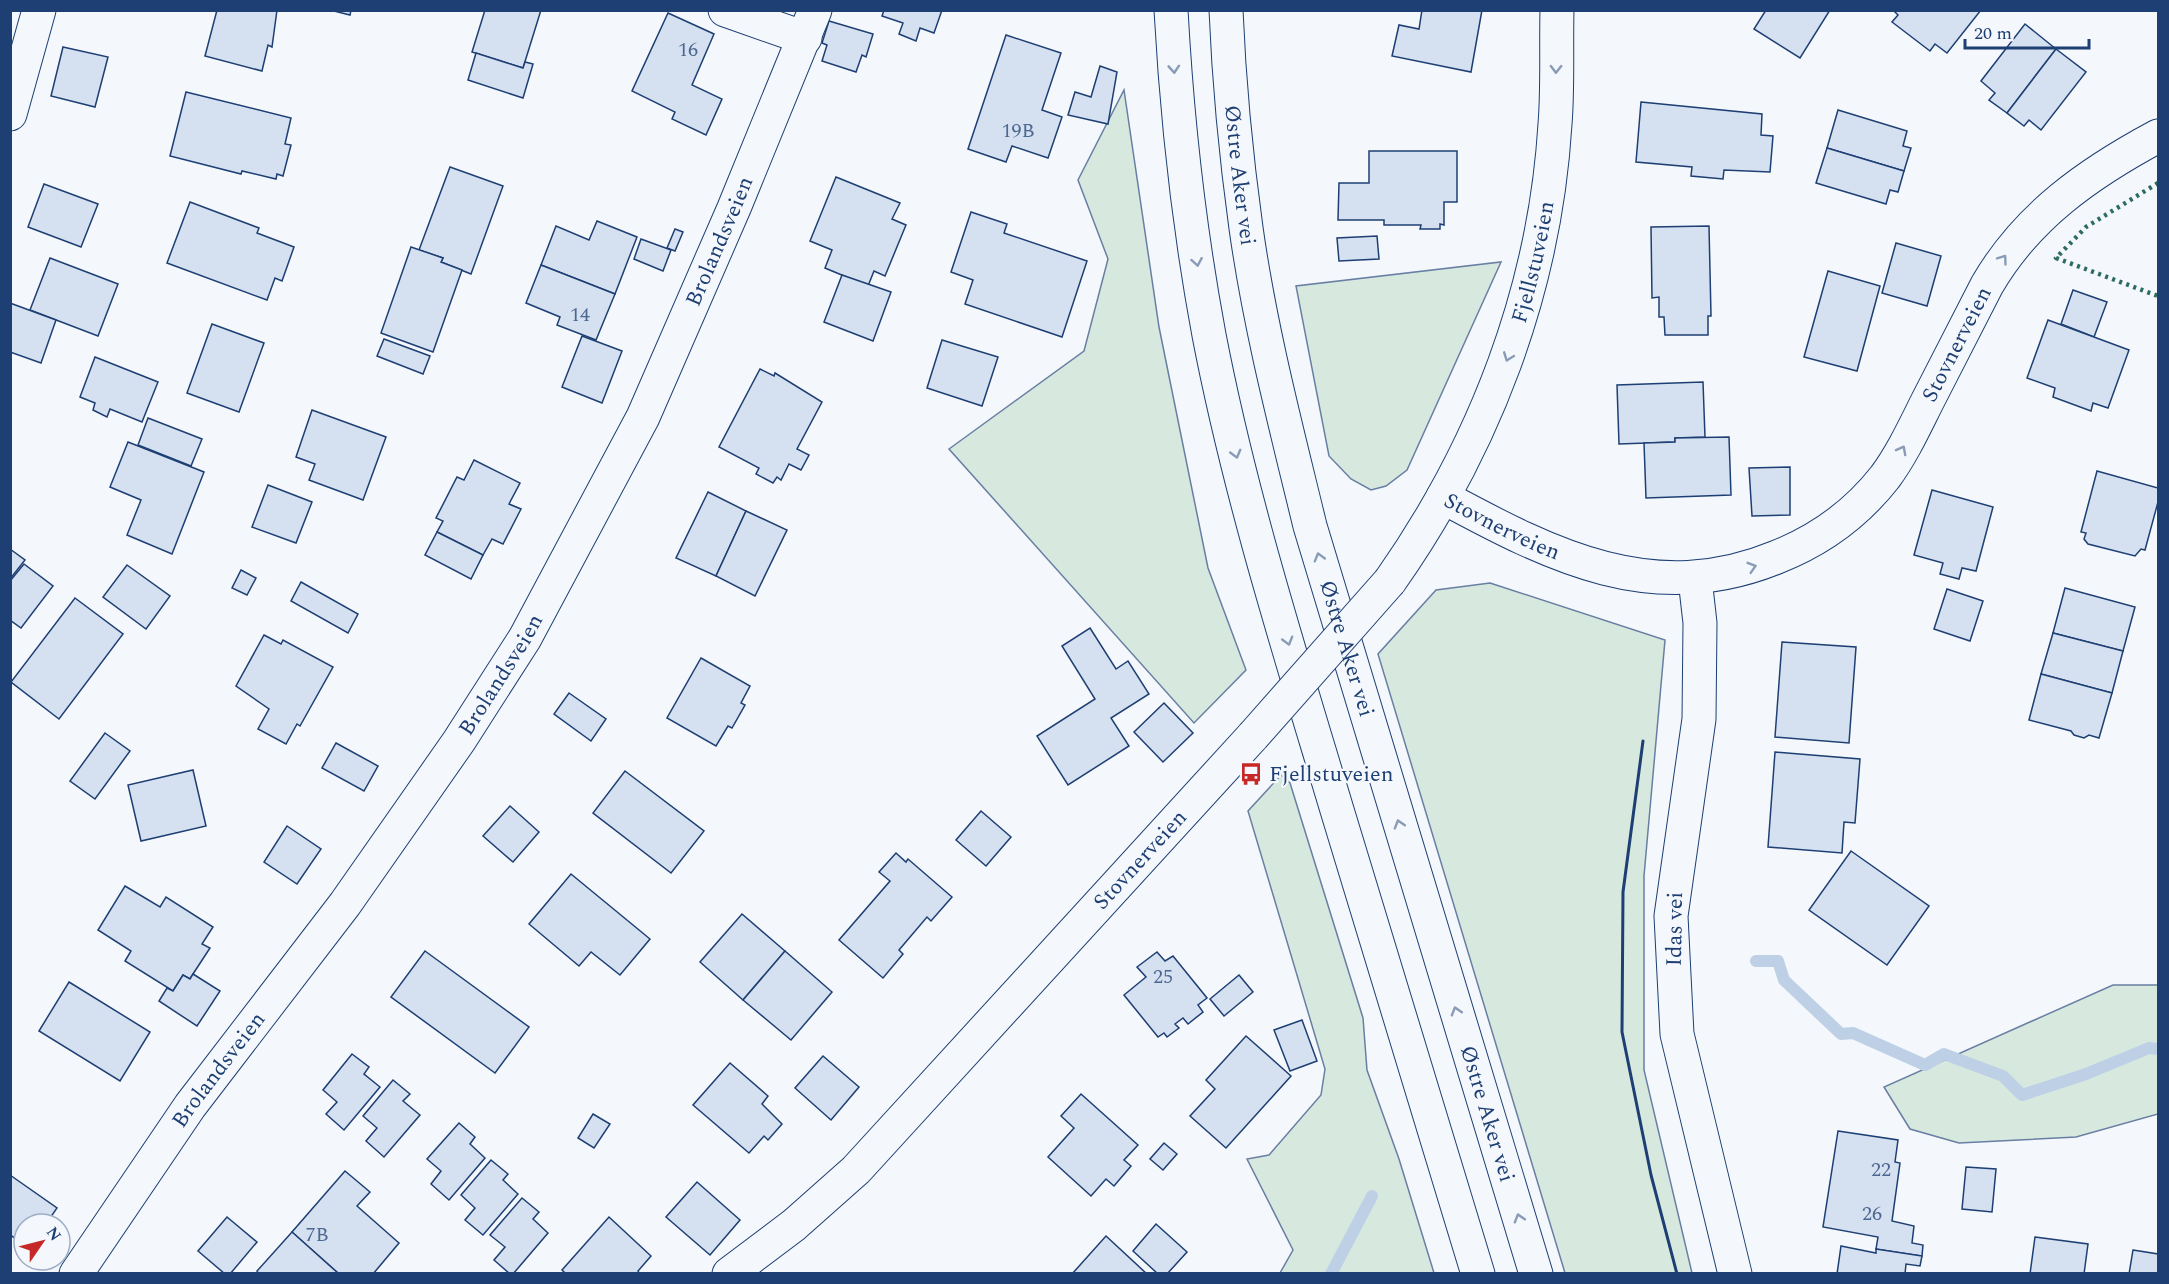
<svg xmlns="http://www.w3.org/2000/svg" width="2169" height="1284" viewBox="0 0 2169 1284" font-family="Spectral,serif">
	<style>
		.green { fill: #d7e8df; stroke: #687fa3; stroke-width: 1.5 }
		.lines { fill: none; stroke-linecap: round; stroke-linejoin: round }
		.stream { stroke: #bed0e5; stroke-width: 12 }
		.building { fill: #d5e0f0; stroke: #1d3f73; stroke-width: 1.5 }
		.minor-casing { stroke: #1d3f73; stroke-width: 35 }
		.highway-casing { stroke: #1d3f73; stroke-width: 35 }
		.minor { stroke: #f4f7fb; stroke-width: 33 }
		.highway { stroke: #f4f7fb; stroke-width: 33 }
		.minor-bridge-casing { stroke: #1d3f73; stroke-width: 35; stroke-linecap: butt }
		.minor-bridge { stroke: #f4f7fb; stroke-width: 33 }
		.hedge { stroke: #2c6c60; stroke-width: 4.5; stroke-dasharray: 3 4.5; stroke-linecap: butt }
		.wall { stroke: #1d3f73; stroke-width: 3 }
		.oneway { stroke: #889bb7 }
		.labels { text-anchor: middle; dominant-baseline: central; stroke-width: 4.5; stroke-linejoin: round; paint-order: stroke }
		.number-label { font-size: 20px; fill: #4b6792 }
		.street-label { font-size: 22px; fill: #1d3f73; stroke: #f4f7fb }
		.poi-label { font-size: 22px; fill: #1d3f73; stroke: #f4f7fb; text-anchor: start }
	</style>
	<rect width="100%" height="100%" fill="#f4f7fb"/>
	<g class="green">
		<polygon points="1124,90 1159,327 1208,568 1246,670 1194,723 949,449 1084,351 1108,259 1078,180"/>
		<polygon points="1501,262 1407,470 1386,486 1371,490 1351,479 1329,456 1296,286"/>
		<polygon points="1490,583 1665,640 1644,876 1644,1070 1692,1273 1565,1273 1378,654 1436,590"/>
		<polygon points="1281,775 1290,783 1363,1018 1367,1070 1399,1159 1434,1273 1280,1273 1293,1250 1247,1159 1269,1155 1321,1095 1325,1069 1248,811"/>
		<polygon points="2113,985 2158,985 2158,1114 2076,1137 1959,1143 1910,1129 1884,1087"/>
	</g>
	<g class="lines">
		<g class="stream">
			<polyline points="1756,961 1778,961 1784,980 1841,1034 1853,1033 1925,1065 1944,1054 2003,1076 2022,1095 2086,1074 2149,1048 2158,1049"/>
			<polyline points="1331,1274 1372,1196"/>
		</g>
	</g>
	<g class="building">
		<polygon points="217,10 277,10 272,47 268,45 262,71 205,56"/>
		<polygon points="330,10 351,10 350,15"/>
		<polygon points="485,10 541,10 523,68 472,52"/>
		<polygon points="884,10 942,10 934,33 920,28 916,41 899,34 903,23 882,16"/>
		<polygon points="1422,10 1482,10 1471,72 1392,56 1399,25 1419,29"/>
		<polygon points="1766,10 1830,10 1800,58 1754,29"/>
		<polygon points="1893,10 1981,10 1947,53 1935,44 1930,51 1892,22 1898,15"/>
		<polygon points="668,13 714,34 692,85 722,99 706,135 672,119 675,112 632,91"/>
		<polygon points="829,21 873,34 866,57 862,55 856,72 822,61 827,45 822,43"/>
		<polygon points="2025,24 2056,49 2007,113 1989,100 1995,93 1981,81"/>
		<polygon points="1006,35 1061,53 1042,110 1062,117 1048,158 1012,146 1006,162 968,149"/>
		<polygon points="63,47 108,57 95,107 51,96"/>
		<polygon points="2056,49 2086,72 2041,130 2029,120 2024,126 2007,113"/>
		<polygon points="476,53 523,68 525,62 533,64 523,98 468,80"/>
		<polygon points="1100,66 1117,72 1108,124 1068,115 1075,92 1091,97"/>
		<polygon points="186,92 291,118 285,144 291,145 283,176 277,174 276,179 242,171 241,174 170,156"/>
		<polygon points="1641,102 1762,114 1761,135 1773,136 1770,172 1724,170 1723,179 1691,176 1692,167 1636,162"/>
		<polygon points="1838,110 1907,131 1903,146 1911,148 1904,171 1827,148"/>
		<polygon points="1827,148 1904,171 1898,192 1890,190 1886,204 1816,183"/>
		<polygon points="1369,151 1457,151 1457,202 1444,202 1444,225 1440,224 1440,229 1420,229 1421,225 1384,225 1384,220 1338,220 1339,183 1369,183"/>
		<polygon points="450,167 503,186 471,274 441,262 443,258 419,250"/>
		<polygon points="836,177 900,203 892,219 906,225 885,276 874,271 868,286 825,268 832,250 810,241"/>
		<polygon points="44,184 98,204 81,247 28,227"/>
		<polygon points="190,202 259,228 257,233 294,247 282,281 275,278 267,300 167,263"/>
		<polygon points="971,212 1007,224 1004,233 1087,261 1062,337 965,304 973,280 951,272"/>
		<polygon points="597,221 637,237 615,294 541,265 556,226 589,240"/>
		<polygon points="1709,226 1711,316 1708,316 1708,335 1665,335 1664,317 1659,317 1659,297 1652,298 1651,227"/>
		<polygon points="675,229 683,232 675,251 667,248"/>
		<polygon points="1377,236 1379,259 1339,261 1337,238"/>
		<polygon points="641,239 671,250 663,271 634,259"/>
		<polygon points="1896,243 1941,256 1927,306 1882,293"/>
		<polygon points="411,247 443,258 441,262 462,270 433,352 381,333"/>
		<polygon points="50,258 118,284 98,336 30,310"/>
		<polygon points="541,265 615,294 596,340 557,325 560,317 526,303"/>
		<polygon points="1828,271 1880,286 1857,371 1804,357"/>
		<polygon points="842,275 891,292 873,341 824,322"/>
		<polygon points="2073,290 2107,302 2094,337 2061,324"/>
		<polygon points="10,303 56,320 41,363 10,352"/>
		<polygon points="2048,320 2129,350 2108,408 2093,403 2091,411 2053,397 2055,388 2027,378"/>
		<polygon points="212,324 264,343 239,412 187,393"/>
		<polygon points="582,336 622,351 602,403 562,387"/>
		<polygon points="384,339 430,356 423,374 377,356"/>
		<polygon points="942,340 998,357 982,406 927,388"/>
		<polygon points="95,357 158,382 142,422 110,409 107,417 93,410 95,403 80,397"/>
		<polygon points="760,369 774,376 775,373 822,402 797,449 809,455 801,470 789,464 781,480 777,477 773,483 756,474 759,468 719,447"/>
		<polygon points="1703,382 1705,437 1675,438 1675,442 1619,444 1617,385"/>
		<polygon points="312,410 386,437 363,500 309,480 315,464 296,457"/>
		<polygon points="148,418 202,439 191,466 138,445"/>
		<polygon points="1729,437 1731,495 1646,498 1644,443 1675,442 1675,438"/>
		<polygon points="128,442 204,472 172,554 127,535 141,500 110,487"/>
		<polygon points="474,460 520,483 509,504 521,509 503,544 492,539 483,555 437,532 443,521 436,518 457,477 464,480"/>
		<polygon points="1790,467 1790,515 1752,516 1749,468"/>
		<polygon points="2097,471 2158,488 2158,502 2145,550 2141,549 2135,556 2088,544 2084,539 2086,533 2081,532"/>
		<polygon points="268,485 312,502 296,543 252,527"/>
		<polygon points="1932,490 1993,507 1976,571 1962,568 1959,579 1940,574 1943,563 1914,555"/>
		<polygon points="708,492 746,511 716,576 676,558"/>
		<polygon points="746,511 787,530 755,596 716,576"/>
		<polygon points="437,532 483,555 471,579 425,555"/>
		<polygon points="10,549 25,560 10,579"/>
		<polygon points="24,564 53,586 21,628 10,620 10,581"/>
		<polygon points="127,565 170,596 146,629 103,597"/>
		<polygon points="241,570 256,578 247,595 232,588"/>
		<polygon points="301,582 358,614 348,633 291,601"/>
		<polygon points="2065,588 2135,607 2123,651 2053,633"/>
		<polygon points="1947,589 1983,601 1970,641 1934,629"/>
		<polygon points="75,598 123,634 59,719 11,682"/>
		<polygon points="1090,628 1116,669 1128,661 1149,694 1111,718 1129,746 1068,785 1037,736 1095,699 1062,646"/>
		<polygon points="2053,633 2123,651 2112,693 2041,674"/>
		<polygon points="264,635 281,644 283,640 333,667 300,726 297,724 286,744 258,729 269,709 236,686"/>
		<polygon points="1782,642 1856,647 1849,743 1775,737"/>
		<polygon points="701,658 750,686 741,703 745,705 732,728 728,726 716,746 667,718"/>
		<polygon points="2041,674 2112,693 2099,738 2089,735 2084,738 2074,735 2071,731 2029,720"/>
		<polygon points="569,693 606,719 591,741 554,714"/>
		<polygon points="1164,703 1193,733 1163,762 1134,732"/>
		<polygon points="105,733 130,751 95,799 70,781"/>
		<polygon points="336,743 378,766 364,791 322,768"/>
		<polygon points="1775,752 1860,759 1855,823 1844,822 1842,853 1768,847"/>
		<polygon points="193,770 206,826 141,841 128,785"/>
		<polygon points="625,771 704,831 671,873 593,813"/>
		<polygon points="510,806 539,832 513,862 483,836"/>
		<polygon points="981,811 1011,837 986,866 956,840"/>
		<polygon points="287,826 321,849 297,884 264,862"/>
		<polygon points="1851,851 1929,906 1887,965 1809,910"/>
		<polygon points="896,853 906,862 908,859 952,897 931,921 927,917 899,950 903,954 883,978 839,940 890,881 879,872"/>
		<polygon points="571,874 650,939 620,975 591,952 579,966 529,924"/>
		<polygon points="125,886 160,907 166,897 213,927 202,944 210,948 193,974 190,979 183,975 173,991 125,961 131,951 98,930"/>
		<polygon points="742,914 785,951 743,1000 700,962"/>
		<polygon points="425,951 529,1027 495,1073 391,997"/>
		<polygon points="785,951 832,992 791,1040 743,1000"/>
		<polygon points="1157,952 1165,961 1173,956 1207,998 1198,1005 1203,1012 1188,1024 1183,1018 1175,1024 1179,1028 1167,1037 1164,1033 1158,1037 1124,995 1146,977 1137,967"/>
		<polygon points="193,974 220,991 197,1026 159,1001 167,988 173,991 183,975 190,979"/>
		<polygon points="1239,975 1253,992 1224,1016 1210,999"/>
		<polygon points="69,982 150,1032 120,1081 39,1031"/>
		<polygon points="1302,1020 1317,1061 1290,1071 1274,1030"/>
		<polygon points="1246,1036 1291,1076 1226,1148 1190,1116 1215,1089 1206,1080"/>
		<polygon points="352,1054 369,1067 364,1074 380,1087 344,1130 326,1114 337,1102 323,1090"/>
		<polygon points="823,1056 859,1087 831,1120 795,1088"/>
		<polygon points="730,1063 768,1096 762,1104 782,1124 768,1140 764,1136 749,1153 693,1105"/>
		<polygon points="393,1080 410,1094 403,1101 420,1115 384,1157 366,1141 377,1128 363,1116"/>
		<polygon points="1081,1094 1138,1145 1124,1160 1131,1166 1114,1186 1106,1179 1091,1196 1048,1157 1074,1128 1061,1116"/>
		<polygon points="593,1114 610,1124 594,1148 578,1138"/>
		<polygon points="459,1123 475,1137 470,1144 485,1158 449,1200 431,1184 441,1171 427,1159"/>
		<polygon points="1838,1131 1898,1140 1895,1162 1900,1163 1892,1221 1914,1226 1912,1243 1923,1245 1922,1256 1876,1249 1878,1237 1823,1227"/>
		<polygon points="1164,1143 1177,1154 1163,1170 1150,1159"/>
		<polygon points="491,1160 508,1174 503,1180 518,1194 483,1235 465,1220 475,1208 461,1195"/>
		<polygon points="1966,1167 1996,1169 1992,1212 1962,1209"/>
		<polygon points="345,1171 370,1192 357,1206 399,1243 373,1274 339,1274 292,1232"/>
		<polygon points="10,1175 57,1208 46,1224 24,1224 24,1244 10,1235"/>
		<polygon points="697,1182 740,1220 710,1255 666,1217"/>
		<polygon points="522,1198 539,1212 533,1219 548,1233 513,1274 510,1274 494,1260 505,1247 490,1235"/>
		<polygon points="227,1217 257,1242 230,1274 225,1274 198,1251"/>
		<polygon points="609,1217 651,1256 638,1271 640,1274 566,1274 562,1270"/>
		<polygon points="1156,1224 1187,1252 1167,1274 1158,1274 1133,1251"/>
		<polygon points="292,1232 339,1274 259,1274 257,1271"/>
		<polygon points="1106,1236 1147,1274 1072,1274"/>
		<polygon points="2035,1237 2088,1244 2084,1274 2030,1274"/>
		<polygon points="1841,1246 1876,1253 1876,1249 1922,1256 1920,1266 1906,1264 1905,1274 1837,1274"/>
		<polygon points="2133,1250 2158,1254 2158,1274 2129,1274"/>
	</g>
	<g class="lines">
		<g class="minor-casing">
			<g id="minor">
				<polyline points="725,10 805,38"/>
				<polyline points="10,114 39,10"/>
				<path id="s1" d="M 1443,497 C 1552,556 1654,608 1777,557 C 1820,540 1856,514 1885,477 C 1902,454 1914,428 1927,402 C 1947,363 1967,324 1987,285 C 2027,216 2089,173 2158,136"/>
				<polyline points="1695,579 1700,623 1699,719 1671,916 1677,1034 1735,1274"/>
				<path id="s2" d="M 1390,581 C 1485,446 1545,289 1555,124 C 1558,87 1556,48 1557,10"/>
				<path id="s3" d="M 76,1274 L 190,1106 L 345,904 L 459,741 L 525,638 L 643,417 L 734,208 L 815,10"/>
				<path id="s4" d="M 729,1274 L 794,1225 L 856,1170 L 1253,736"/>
			</g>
		</g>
		<g class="highway-casing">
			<g id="highway">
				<path d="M 1171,10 C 1177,120 1189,228 1209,335 C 1240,496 1290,653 1337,810 C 1384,964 1431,1119 1478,1274"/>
				<path id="s5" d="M 1226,10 C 1229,83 1236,156 1246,228 C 1260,328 1286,427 1310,526 L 1536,1274"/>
			</g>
		</g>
		<use href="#minor" class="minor"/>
		<use href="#highway" class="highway"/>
		<g class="minor-bridge-casing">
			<polyline id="minor-bridge" points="1253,736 1390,581"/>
		</g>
		<use href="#minor-bridge" class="minor-bridge"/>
		<polyline class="hedge" points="2158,183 2086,227 2056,258 2158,296"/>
		<polyline class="wall" points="1643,741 1623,892 1622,1032 1651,1175 1677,1274"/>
	</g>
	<defs><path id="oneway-chevron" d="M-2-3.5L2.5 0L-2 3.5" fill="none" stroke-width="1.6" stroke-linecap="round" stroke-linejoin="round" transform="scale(1.5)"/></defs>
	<g class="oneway">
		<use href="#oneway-chevron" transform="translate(1174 69) rotate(86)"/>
		<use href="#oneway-chevron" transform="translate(1556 69) rotate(91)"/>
		<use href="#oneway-chevron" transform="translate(2003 259) rotate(-54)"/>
		<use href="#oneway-chevron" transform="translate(1197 262) rotate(80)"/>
		<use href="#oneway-chevron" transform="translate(1508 357) rotate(111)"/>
		<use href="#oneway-chevron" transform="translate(1902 450) rotate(-62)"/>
		<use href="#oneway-chevron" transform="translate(1236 454) rotate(75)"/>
		<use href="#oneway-chevron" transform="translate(1319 557) rotate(-106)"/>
		<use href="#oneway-chevron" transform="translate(1752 567) rotate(-17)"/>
		<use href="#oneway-chevron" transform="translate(1288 641) rotate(74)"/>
		<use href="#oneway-chevron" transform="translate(1399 824) rotate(-107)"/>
		<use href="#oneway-chevron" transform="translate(1456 1011) rotate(-107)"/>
		<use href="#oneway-chevron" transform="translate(1519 1218) rotate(-107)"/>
	</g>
	<defs>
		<g id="bus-bare" transform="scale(1.8)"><path d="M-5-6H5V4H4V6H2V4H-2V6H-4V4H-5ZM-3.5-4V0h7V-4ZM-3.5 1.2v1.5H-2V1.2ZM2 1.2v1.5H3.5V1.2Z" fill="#c62828" stroke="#f4f7fb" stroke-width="2.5" paint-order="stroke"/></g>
	</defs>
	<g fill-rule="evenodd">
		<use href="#bus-bare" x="1251" y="774"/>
	</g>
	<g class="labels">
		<g class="number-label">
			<text x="688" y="50">16</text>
			<text x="1018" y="131">19B</text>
			<text x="580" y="315">14</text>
			<text x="1163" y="977">25</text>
			<text x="1881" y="1170">22</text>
			<text x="1872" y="1214">26</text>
			<text x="317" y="1235">7B</text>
		</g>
		<g class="street-label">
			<text stroke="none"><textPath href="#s5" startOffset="166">Østre Aker vei</textPath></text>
			<text stroke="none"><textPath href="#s3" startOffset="1221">Brolandsveien</textPath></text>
			<text stroke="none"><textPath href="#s2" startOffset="352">Fjellstuveien</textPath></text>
			<text stroke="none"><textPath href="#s1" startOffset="640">Stovnerveien</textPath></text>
			<text stroke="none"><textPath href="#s1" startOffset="66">Stovnerveien</textPath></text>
			<text stroke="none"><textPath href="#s5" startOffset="652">Østre Aker vei</textPath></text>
			<text stroke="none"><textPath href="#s3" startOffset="735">Brolandsveien</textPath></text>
			<text stroke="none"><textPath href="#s4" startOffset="585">Stovnerveien</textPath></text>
			<text transform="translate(1675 929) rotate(-89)">Idas vei</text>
			<text stroke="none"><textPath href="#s3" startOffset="249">Brolandsveien</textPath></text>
			<text stroke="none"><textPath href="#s5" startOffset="1138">Østre Aker vei</textPath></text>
		</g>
		<g class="poi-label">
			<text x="1269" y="774">Fjellstuveien</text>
		</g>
	</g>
	<rect width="2169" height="1284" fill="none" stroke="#1d3f73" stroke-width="24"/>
	<g transform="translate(42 1242) rotate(55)"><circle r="28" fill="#f4f7fb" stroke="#9eadc5" stroke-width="1.5"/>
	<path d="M0-4.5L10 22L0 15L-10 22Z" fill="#c62828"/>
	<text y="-9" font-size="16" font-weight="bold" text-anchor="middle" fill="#1d3f73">N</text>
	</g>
	<path d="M1965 39v9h124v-9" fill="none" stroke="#1d3f73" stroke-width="3"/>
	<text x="1974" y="39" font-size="18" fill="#1d3f73" stroke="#f4f7fb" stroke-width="4.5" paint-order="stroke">20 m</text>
</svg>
